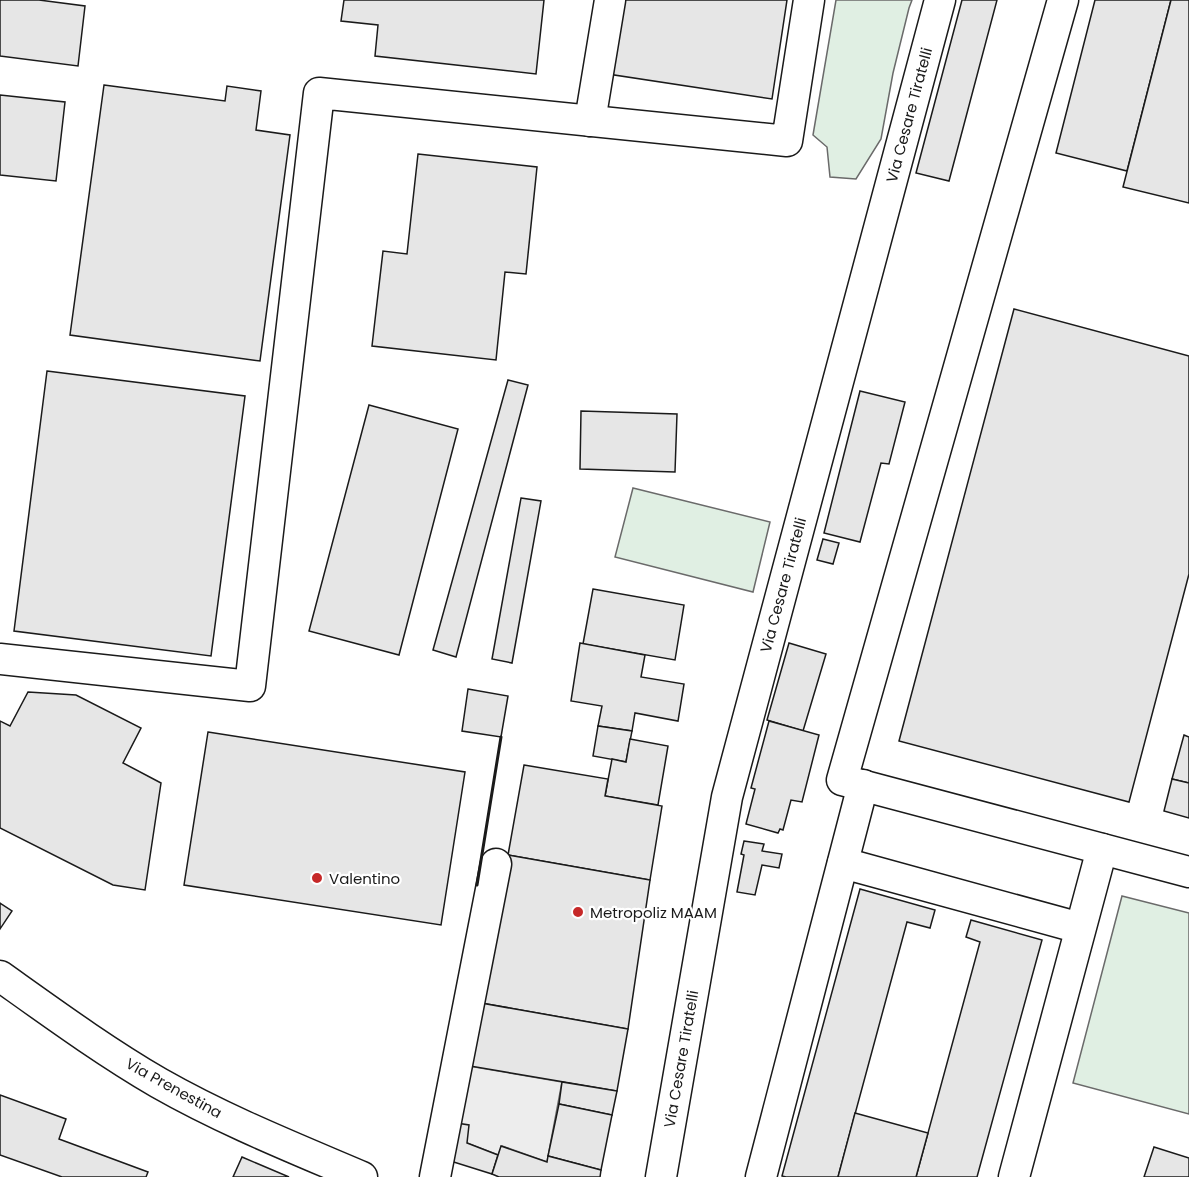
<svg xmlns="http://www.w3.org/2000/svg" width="1189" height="1177" viewBox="0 0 1189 1177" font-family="Poppins,sans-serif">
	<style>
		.green { fill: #e0efe3; stroke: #6a6a6a; stroke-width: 1.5 }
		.parking { fill: #ededed; stroke: #6a6a6a; stroke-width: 1.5 }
		.building { fill: #e6e6e6; stroke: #1a1a1a; stroke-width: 1.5 }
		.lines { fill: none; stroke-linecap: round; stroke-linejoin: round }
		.minor-casing { stroke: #1a1a1a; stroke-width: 33 }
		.minor { stroke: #fff; stroke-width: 30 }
		.wall { stroke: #1a1a1a; stroke-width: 3 }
		.poi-dot { fill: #c62828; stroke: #fff; stroke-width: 2 }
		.labels { text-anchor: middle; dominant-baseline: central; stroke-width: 4.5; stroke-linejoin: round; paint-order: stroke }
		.street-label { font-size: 15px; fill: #1a1a1a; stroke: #fff }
		.poi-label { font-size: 15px; fill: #1a1a1a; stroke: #fff; text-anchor: start }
	</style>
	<rect width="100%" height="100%" fill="#fff"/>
	<g class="green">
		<polygon points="836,0 912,0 909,8 893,73 881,139 856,179 830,177 827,147 813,135"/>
		<polygon points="633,488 770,522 753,592 615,557"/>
		<polygon points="1122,896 1189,913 1189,1114 1073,1083"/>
	</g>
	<polygon class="parking" points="457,1064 562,1082 547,1162 502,1146 498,1155 467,1143 447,1121"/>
	<g class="building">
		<polygon points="0,0 39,0 85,6 78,66 0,56"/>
		<polygon points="344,0 544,0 536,74 375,56 378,25 341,21"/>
		<polygon points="619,0 787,0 772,99 608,74"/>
		<polygon points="962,0 997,0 949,181 916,173"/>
		<polygon points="1095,0 1171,0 1127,171 1056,153"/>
		<polygon points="1171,0 1189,0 1189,203 1123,187"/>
		<polygon points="104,85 225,101 227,86 261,91 256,130 290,135 260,361 70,335"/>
		<polygon points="0,95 65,102 56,181 0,175"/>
		<polygon points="418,154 537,167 526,274 505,272 496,360 372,346 383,251 407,254"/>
		<polygon points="1014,309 1189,356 1189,574 1129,802 899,741"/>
		<polygon points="47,371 245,396 211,656 14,631"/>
		<polygon points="508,380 528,385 456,657 433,650"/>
		<polygon points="860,391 905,402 889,464 881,463 860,542 824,533"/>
		<polygon points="369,405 458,429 399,655 309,631"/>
		<polygon points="581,411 677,414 675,472 580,469"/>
		<polygon points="521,498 541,501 512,663 492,659"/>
		<polygon points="823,539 839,543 833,564 817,560"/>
		<polygon points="593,589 684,605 675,660 583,644"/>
		<polygon points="580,643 645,655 641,677 684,684 678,721 635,713 632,731 598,726 602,706 571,701"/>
		<polygon points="789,643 826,654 803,731 767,720"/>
		<polygon points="468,689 508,696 501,737 462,731"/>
		<polygon points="28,692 76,695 141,728 123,763 161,783 145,890 113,885 0,828 0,721 10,726"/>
		<polygon points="769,721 819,735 802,802 791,800 783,830 780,829 778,833 746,824 755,789 751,788"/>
		<polygon points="598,726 632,731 626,762 593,756"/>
		<polygon points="208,732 465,772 441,925 184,885"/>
		<polygon points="1184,735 1189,737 1189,783 1172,779"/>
		<polygon points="630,739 668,746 658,805 605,796 612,759 626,762"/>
		<polygon points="524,765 608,779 605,796 662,806 650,880 508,855"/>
		<polygon points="1172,779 1189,783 1189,818 1164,811"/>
		<polygon points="744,841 764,844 762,851 782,854 779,868 762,865 755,895 737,892 744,855 741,854"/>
		<polygon points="508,855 650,880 628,1029 481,1003"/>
		<polygon points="860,889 935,910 930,928 907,922 838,1177 786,1177 782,1176"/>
		<polygon points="0,903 12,911 0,929"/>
		<polygon points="971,920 1042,940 977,1177 916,1177 980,942 966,937"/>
		<polygon points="481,1003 628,1029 617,1091 470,1066"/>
		<polygon points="562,1082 617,1091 612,1115 559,1104"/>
		<polygon points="0,1095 66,1119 59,1139 148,1172 146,1177 62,1177 0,1155"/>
		<polygon points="559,1104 612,1115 601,1170 548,1156"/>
		<polygon points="855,1113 928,1133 916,1177 838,1177"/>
		<polygon points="450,1122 469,1125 467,1143 498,1155 492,1174 444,1159"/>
		<polygon points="501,1146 547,1162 548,1156 601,1170 600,1177 499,1177 492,1174"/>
		<polygon points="1154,1147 1189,1158 1189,1177 1144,1177"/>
		<polygon points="242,1157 289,1177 233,1177"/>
	</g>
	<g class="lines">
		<g class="minor-casing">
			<g id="minor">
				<polyline points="1063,0 842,780 1189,872"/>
				<polyline points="590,121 610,0"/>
				<polyline points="0,659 250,686 319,93 787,141 809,0"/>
				<polyline points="843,863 1080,928"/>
				<path d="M 0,976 C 52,1013 104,1051 159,1083 C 224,1120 294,1148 362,1177"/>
				<polyline points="435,1177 496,864"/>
				<polyline points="661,1177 727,797 940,0"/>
				<polyline points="761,1177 863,785"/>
				<polyline points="1014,1177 1102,849"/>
			</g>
		</g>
		<use href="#minor" class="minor"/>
		<polyline class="wall" points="477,885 501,737"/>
	</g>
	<g class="poi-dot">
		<circle cx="317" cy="878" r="6"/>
		<circle cx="578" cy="912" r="6"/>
	</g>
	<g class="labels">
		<g class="street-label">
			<text transform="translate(909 115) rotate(-75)">Via Cesare Tiratelli</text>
			<text transform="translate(783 585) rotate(-75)">Via Cesare Tiratelli</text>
			<text transform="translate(681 1059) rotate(-80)">Via Cesare Tiratelli</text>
			<text transform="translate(174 1088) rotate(29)">Via Prenestina</text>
		</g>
		<g class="poi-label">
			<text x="329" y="878">Valentino</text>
			<text x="590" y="912">Metropoliz MAAM</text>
		</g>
	</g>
</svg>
